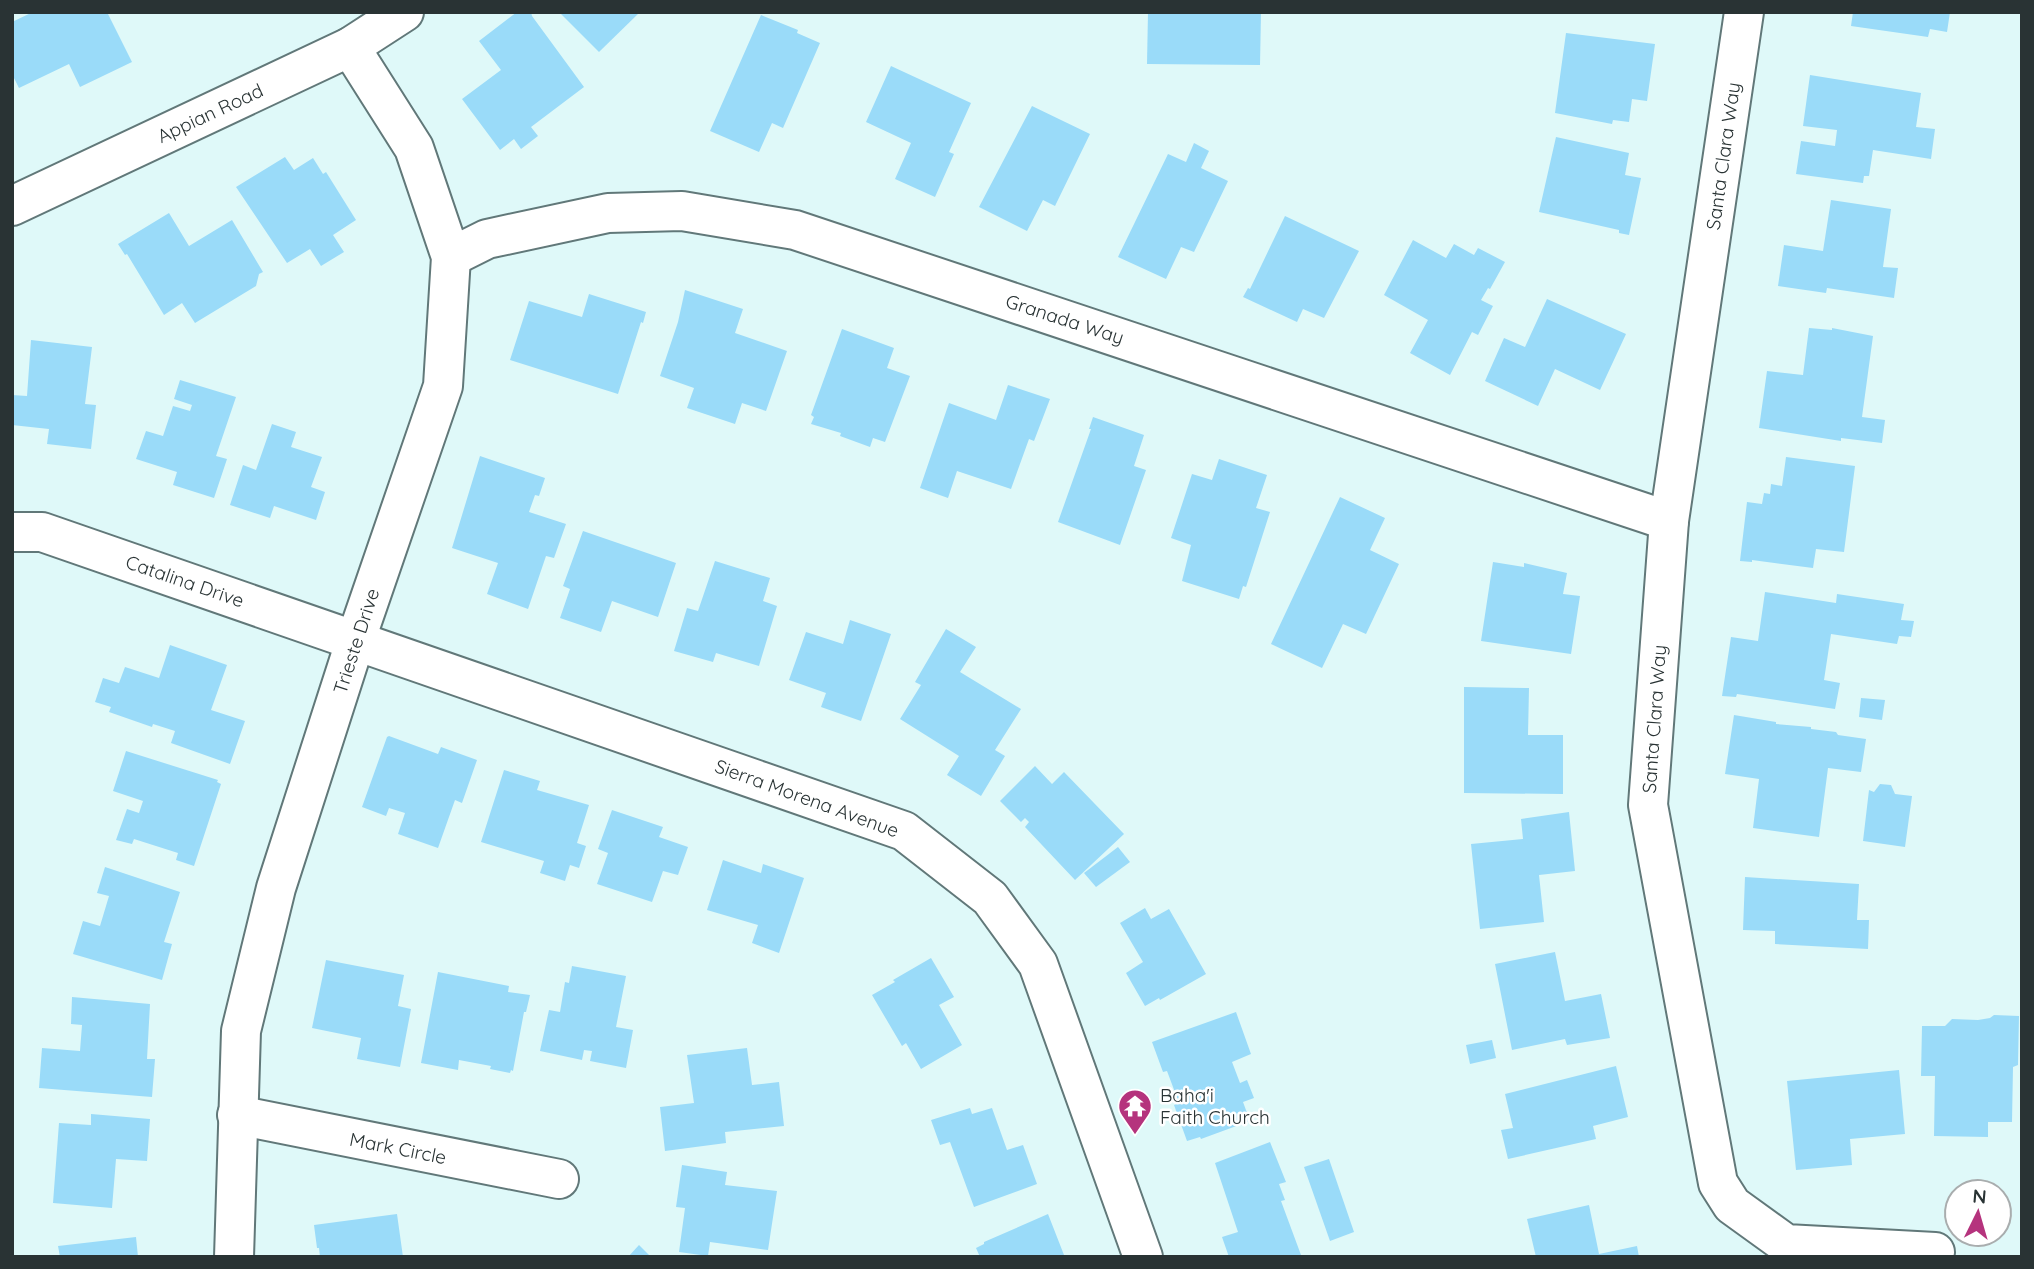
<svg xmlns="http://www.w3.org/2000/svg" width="2034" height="1269" viewBox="0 0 2034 1269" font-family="Quicksand,sans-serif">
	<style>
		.building { fill: #9adbf9 }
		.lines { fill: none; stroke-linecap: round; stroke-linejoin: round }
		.minor-casing { stroke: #617879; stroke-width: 42 }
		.minor { stroke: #fff; stroke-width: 38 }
		.labels { text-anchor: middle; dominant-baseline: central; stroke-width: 5; stroke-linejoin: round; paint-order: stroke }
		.street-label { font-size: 19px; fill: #293334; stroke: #fff }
		.poi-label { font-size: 19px; fill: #293334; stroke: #fff; text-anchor: start }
	</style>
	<rect width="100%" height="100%" fill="#dff9f9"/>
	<g class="building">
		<polygon points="33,12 107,12 132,62 80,87 69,64 19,88 12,74 12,22"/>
		<polygon points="517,12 531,12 532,16 584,87 531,127 538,136 521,149 514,139 500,150 462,99 501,70 479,41"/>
		<polygon points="559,12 640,12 599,52"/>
		<polygon points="1148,12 1261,12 1260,65 1147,64"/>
		<polygon points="1853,12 1950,12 1947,32 1930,29 1928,37 1851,26"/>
		<polygon points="761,15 798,30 797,33 820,43 783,128 772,123 759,152 710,131"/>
		<polygon points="1566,33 1655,44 1647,101 1632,99 1629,122 1613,120 1612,124 1555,113"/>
		<polygon points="891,66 971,103 949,152 954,154 935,197 895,179 911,143 866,122"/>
		<polygon points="1810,75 1921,93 1916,127 1935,129 1931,159 1873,150 1869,176 1864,176 1863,183 1796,174 1801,141 1835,146 1837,130 1803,126"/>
		<polygon points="1032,106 1090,134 1055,206 1043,200 1027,231 979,207"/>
		<polygon points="1556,137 1629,153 1625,175 1641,178 1629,235 1619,233 1619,230 1539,212"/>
		<polygon points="1194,143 1209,151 1201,168 1228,181 1194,252 1181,247 1166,279 1118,257 1168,154 1186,162"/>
		<polygon points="285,157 294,170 313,158 323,174 326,172 356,220 333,235 344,252 321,266 310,249 287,263 236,187"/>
		<polygon points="1831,200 1891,209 1883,267 1898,268 1894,298 1827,288 1826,293 1778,286 1784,245 1823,251"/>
		<polygon points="169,213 189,246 232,220 263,272 259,274 256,286 195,323 182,303 164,315 127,254 125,255 118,244"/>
		<polygon points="1285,216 1359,251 1324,318 1303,309 1297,322 1243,297 1248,288 1250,289"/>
		<polygon points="1413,240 1446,258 1454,244 1474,255 1478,248 1505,262 1490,289 1488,288 1481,300 1493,306 1478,335 1472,332 1450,375 1410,353 1428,320 1384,295"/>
		<polygon points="685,290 743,309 735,333 787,351 766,411 742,403 735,424 687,408 694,388 660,376 678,322"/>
		<polygon points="589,294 646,312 643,323 641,322 618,394 510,360 529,301 582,317"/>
		<polygon points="1547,299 1626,334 1600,390 1555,369 1538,406 1485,381 1504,338 1525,347"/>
		<polygon points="1809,328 1832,330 1832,328 1873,336 1862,417 1885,420 1882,443 1841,438 1841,441 1759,428 1767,371 1803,375"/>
		<polygon points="842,329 894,348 887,368 910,376 885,442 873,438 870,447 840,436 841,433 811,424 814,417 811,415"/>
		<polygon points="31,340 92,347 85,404 96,405 91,449 47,444 49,429 12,425 12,395 27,396"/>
		<polygon points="180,380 236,397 216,456 227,459 214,498 173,485 177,472 136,459 146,431 163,436 173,406 190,411 192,405 174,399"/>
		<polygon points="1008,385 1050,399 1034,441 1029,439 1011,489 957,471 948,498 920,488 949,403 996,420"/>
		<polygon points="1093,417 1144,435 1134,466 1146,470 1120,545 1058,522 1091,429 1089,429"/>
		<polygon points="272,424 296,432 291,447 322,457 311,487 325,492 316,520 274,506 270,518 230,505 243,465 256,470"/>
		<polygon points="480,456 545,478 539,496 535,495 529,512 566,524 554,558 546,556 528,609 487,594 498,563 452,548"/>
		<polygon points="1786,457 1855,466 1844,552 1816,549 1813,568 1752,560 1752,562 1740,561 1747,502 1762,504 1764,493 1770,494 1771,484 1782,486"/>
		<polygon points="1219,459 1267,475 1256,508 1270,512 1246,587 1243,586 1239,599 1182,581 1191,545 1171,538 1192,474 1212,480"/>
		<polygon points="1340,497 1385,518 1370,550 1399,564 1366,634 1343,624 1322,668 1271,644"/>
		<polygon points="583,531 676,563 658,617 612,601 601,632 560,618 570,589 563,586"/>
		<polygon points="715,561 770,578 763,601 777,606 759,666 716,653 713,662 674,651 687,608 698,611"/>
		<polygon points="1493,562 1524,567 1524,563 1567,573 1563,594 1580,596 1571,654 1481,641"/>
		<polygon points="1765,592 1836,603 1837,594 1904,604 1901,620 1914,621 1911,637 1899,636 1897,644 1831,634 1824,680 1840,683 1835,709 1737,694 1736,697 1722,696 1731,637 1758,641"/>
		<polygon points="850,620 891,634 861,721 821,707 826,693 789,680 806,632 843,644"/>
		<polygon points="946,629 976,647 960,672 1021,709 995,750 1005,756 981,796 947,775 959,756 900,719 921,685 915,682"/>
		<polygon points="170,645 227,665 211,710 245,721 230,764 171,743 175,731 153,724 152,727 109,712 111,707 95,702 103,678 119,683 125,667 159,678"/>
		<polygon points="1464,687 1529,688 1528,735 1563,735 1563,794 1464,793"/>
		<polygon points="1861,698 1885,700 1882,720 1859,717"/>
		<polygon points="1734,715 1776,722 1776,724 1811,727 1811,729 1836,732 1838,735 1866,739 1861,772 1828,768 1819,837 1753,828 1759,779 1725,774"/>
		<polygon points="389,736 438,754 441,747 477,760 462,803 455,800 438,848 398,834 405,813 389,808 386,816 362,807 387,737"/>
		<polygon points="126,751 218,780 217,782 221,784 194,866 176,860 178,853 134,839 132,844 116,840 127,809 139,813 143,801 113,791"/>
		<polygon points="1035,766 1052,784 1064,772 1124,834 1075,880 1025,827 1029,822 1025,818 1021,822 1000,801"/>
		<polygon points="504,770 540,781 537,790 589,805 577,843 586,846 579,868 570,865 565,881 540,873 544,861 481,842"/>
		<polygon points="1880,784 1891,785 1895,794 1912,796 1905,847 1863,841 1869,790 1874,792"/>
		<polygon points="612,810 663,827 659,837 688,847 678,875 663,871 652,902 597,884 608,853 598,849"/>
		<polygon points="1569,812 1575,871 1539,875 1544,922 1480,929 1471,844 1523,839 1521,819"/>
		<polygon points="1118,847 1130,862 1096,887 1084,873"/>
		<polygon points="723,860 761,873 763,864 804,878 779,953 752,943 758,925 707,910"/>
		<polygon points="105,867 180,892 164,942 172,944 162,980 73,954 83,921 100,926 109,896 97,893"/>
		<polygon points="1745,877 1859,884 1857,920 1869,920 1868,949 1775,944 1775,931 1743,930"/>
		<polygon points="1145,908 1151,919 1169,909 1206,974 1160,1000 1159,998 1145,1006 1126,973 1143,962 1120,923"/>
		<polygon points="1555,952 1565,1001 1601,994 1610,1038 1567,1045 1565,1039 1512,1050 1495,964"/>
		<polygon points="931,958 954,997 939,1005 962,1045 921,1069 906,1043 902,1046 872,995 895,982 893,980"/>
		<polygon points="326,960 404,975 398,1006 411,1009 400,1067 357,1059 361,1038 312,1028"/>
		<polygon points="572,966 626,976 616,1027 633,1030 626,1068 590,1061 592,1051 584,1050 582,1060 540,1051 549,1010 560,1012 565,982 569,983"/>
		<polygon points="438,972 509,986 508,992 530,995 526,1012 524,1012 513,1071 511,1070 510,1073 490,1069 491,1066 459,1060 458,1070 421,1063"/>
		<polygon points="72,997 150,1004 147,1059 155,1059 152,1097 39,1088 42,1048 80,1051 82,1025 71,1024"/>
		<polygon points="1236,1012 1251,1054 1232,1062 1240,1083 1247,1080 1254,1098 1243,1102 1250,1121 1201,1139 1200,1137 1187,1141 1174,1105 1179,1103 1167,1071 1163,1072 1152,1042"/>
		<polygon points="1994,1015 2019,1016 2018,1065 2013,1067 2012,1122 1988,1122 1988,1137 1934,1136 1935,1076 1921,1076 1922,1026 1945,1026 1952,1019 1978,1020 1990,1018"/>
		<polygon points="1492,1040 1496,1058 1470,1064 1466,1045"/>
		<polygon points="747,1048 752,1085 779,1082 784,1126 725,1132 726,1143 665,1151 660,1107 694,1103 687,1055"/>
		<polygon points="1616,1066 1628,1117 1593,1126 1596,1139 1508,1159 1501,1130 1513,1128 1505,1094"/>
		<polygon points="1899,1070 1905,1134 1850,1139 1852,1165 1796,1170 1787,1081"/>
		<polygon points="970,1108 972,1114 992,1108 1007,1150 1023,1145 1037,1184 974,1207 950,1142 940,1145 931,1120"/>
		<polygon points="91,1114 150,1119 147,1161 116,1159 112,1208 53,1203 59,1123 91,1125"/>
		<polygon points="1270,1142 1286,1182 1279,1184 1285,1200 1281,1201 1301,1255 1229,1257 1222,1237 1238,1232 1215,1163"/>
		<polygon points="1329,1159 1354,1232 1330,1241 1304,1167"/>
		<polygon points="682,1165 727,1172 725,1185 777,1191 768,1250 710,1242 708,1256 679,1252 685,1208 676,1207"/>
		<polygon points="1589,1205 1599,1254 1637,1246 1639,1257 1536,1257 1527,1219"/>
		<polygon points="397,1214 403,1257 320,1257 319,1248 317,1248 314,1225"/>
		<polygon points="1048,1214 1064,1255 1058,1257 980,1257 976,1248 984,1244 984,1242"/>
		<polygon points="136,1237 138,1257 60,1257 58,1246"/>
		<polygon points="639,1245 651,1257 628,1257"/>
	</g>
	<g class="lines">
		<g class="minor-casing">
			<g id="minor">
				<polyline points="1744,12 1669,521 1648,805 1718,1183 1732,1205 1786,1244 1935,1252"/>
				<polyline points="12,206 350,47 404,12"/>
				<polyline points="451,257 487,239 608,213 682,211 795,230 1669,521"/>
				<polyline points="12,532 42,532 904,831 990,898 1038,964 1143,1257"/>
				<polyline points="237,1115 559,1179"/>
				<polyline points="234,1257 241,1031 276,888 356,639 443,386 451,257 414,148 350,47"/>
			</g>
		</g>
		<use href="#minor" class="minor"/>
	</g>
	<defs>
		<g id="temple-pin" transform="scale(1.75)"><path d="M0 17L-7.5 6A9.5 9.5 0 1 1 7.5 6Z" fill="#b5337d" stroke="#fff"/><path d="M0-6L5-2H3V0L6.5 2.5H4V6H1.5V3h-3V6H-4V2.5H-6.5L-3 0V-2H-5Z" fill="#fff"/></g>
	</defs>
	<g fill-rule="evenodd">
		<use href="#temple-pin" x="1135" y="1106"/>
	</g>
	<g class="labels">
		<g class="street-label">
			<text transform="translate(210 113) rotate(-25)">Appian Road</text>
			<text transform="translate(1723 156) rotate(-82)">Santa Clara Way</text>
			<text transform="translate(1065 319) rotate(18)">Granada Way</text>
			<text transform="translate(185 581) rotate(19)">Catalina Drive</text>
			<text transform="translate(356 641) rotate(-72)">Trieste Drive</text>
			<text transform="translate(1654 719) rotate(-86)">Santa Clara Way</text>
			<text transform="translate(807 798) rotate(20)">Sierra Morena Avenue</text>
			<text transform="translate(398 1148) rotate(11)">Mark Circle</text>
		</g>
		<g class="poi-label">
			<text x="1160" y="1095">Baha'i<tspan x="1160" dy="22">Faith Church</tspan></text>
		</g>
	</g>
	<rect width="2034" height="1269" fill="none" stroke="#293334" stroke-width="28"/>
	<g transform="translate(1978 1213) rotate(5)"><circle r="33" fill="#ffffff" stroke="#a9adae" stroke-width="2"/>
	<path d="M0-5L12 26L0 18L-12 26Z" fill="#b5337d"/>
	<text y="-10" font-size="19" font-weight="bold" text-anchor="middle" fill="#293334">N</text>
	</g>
</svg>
